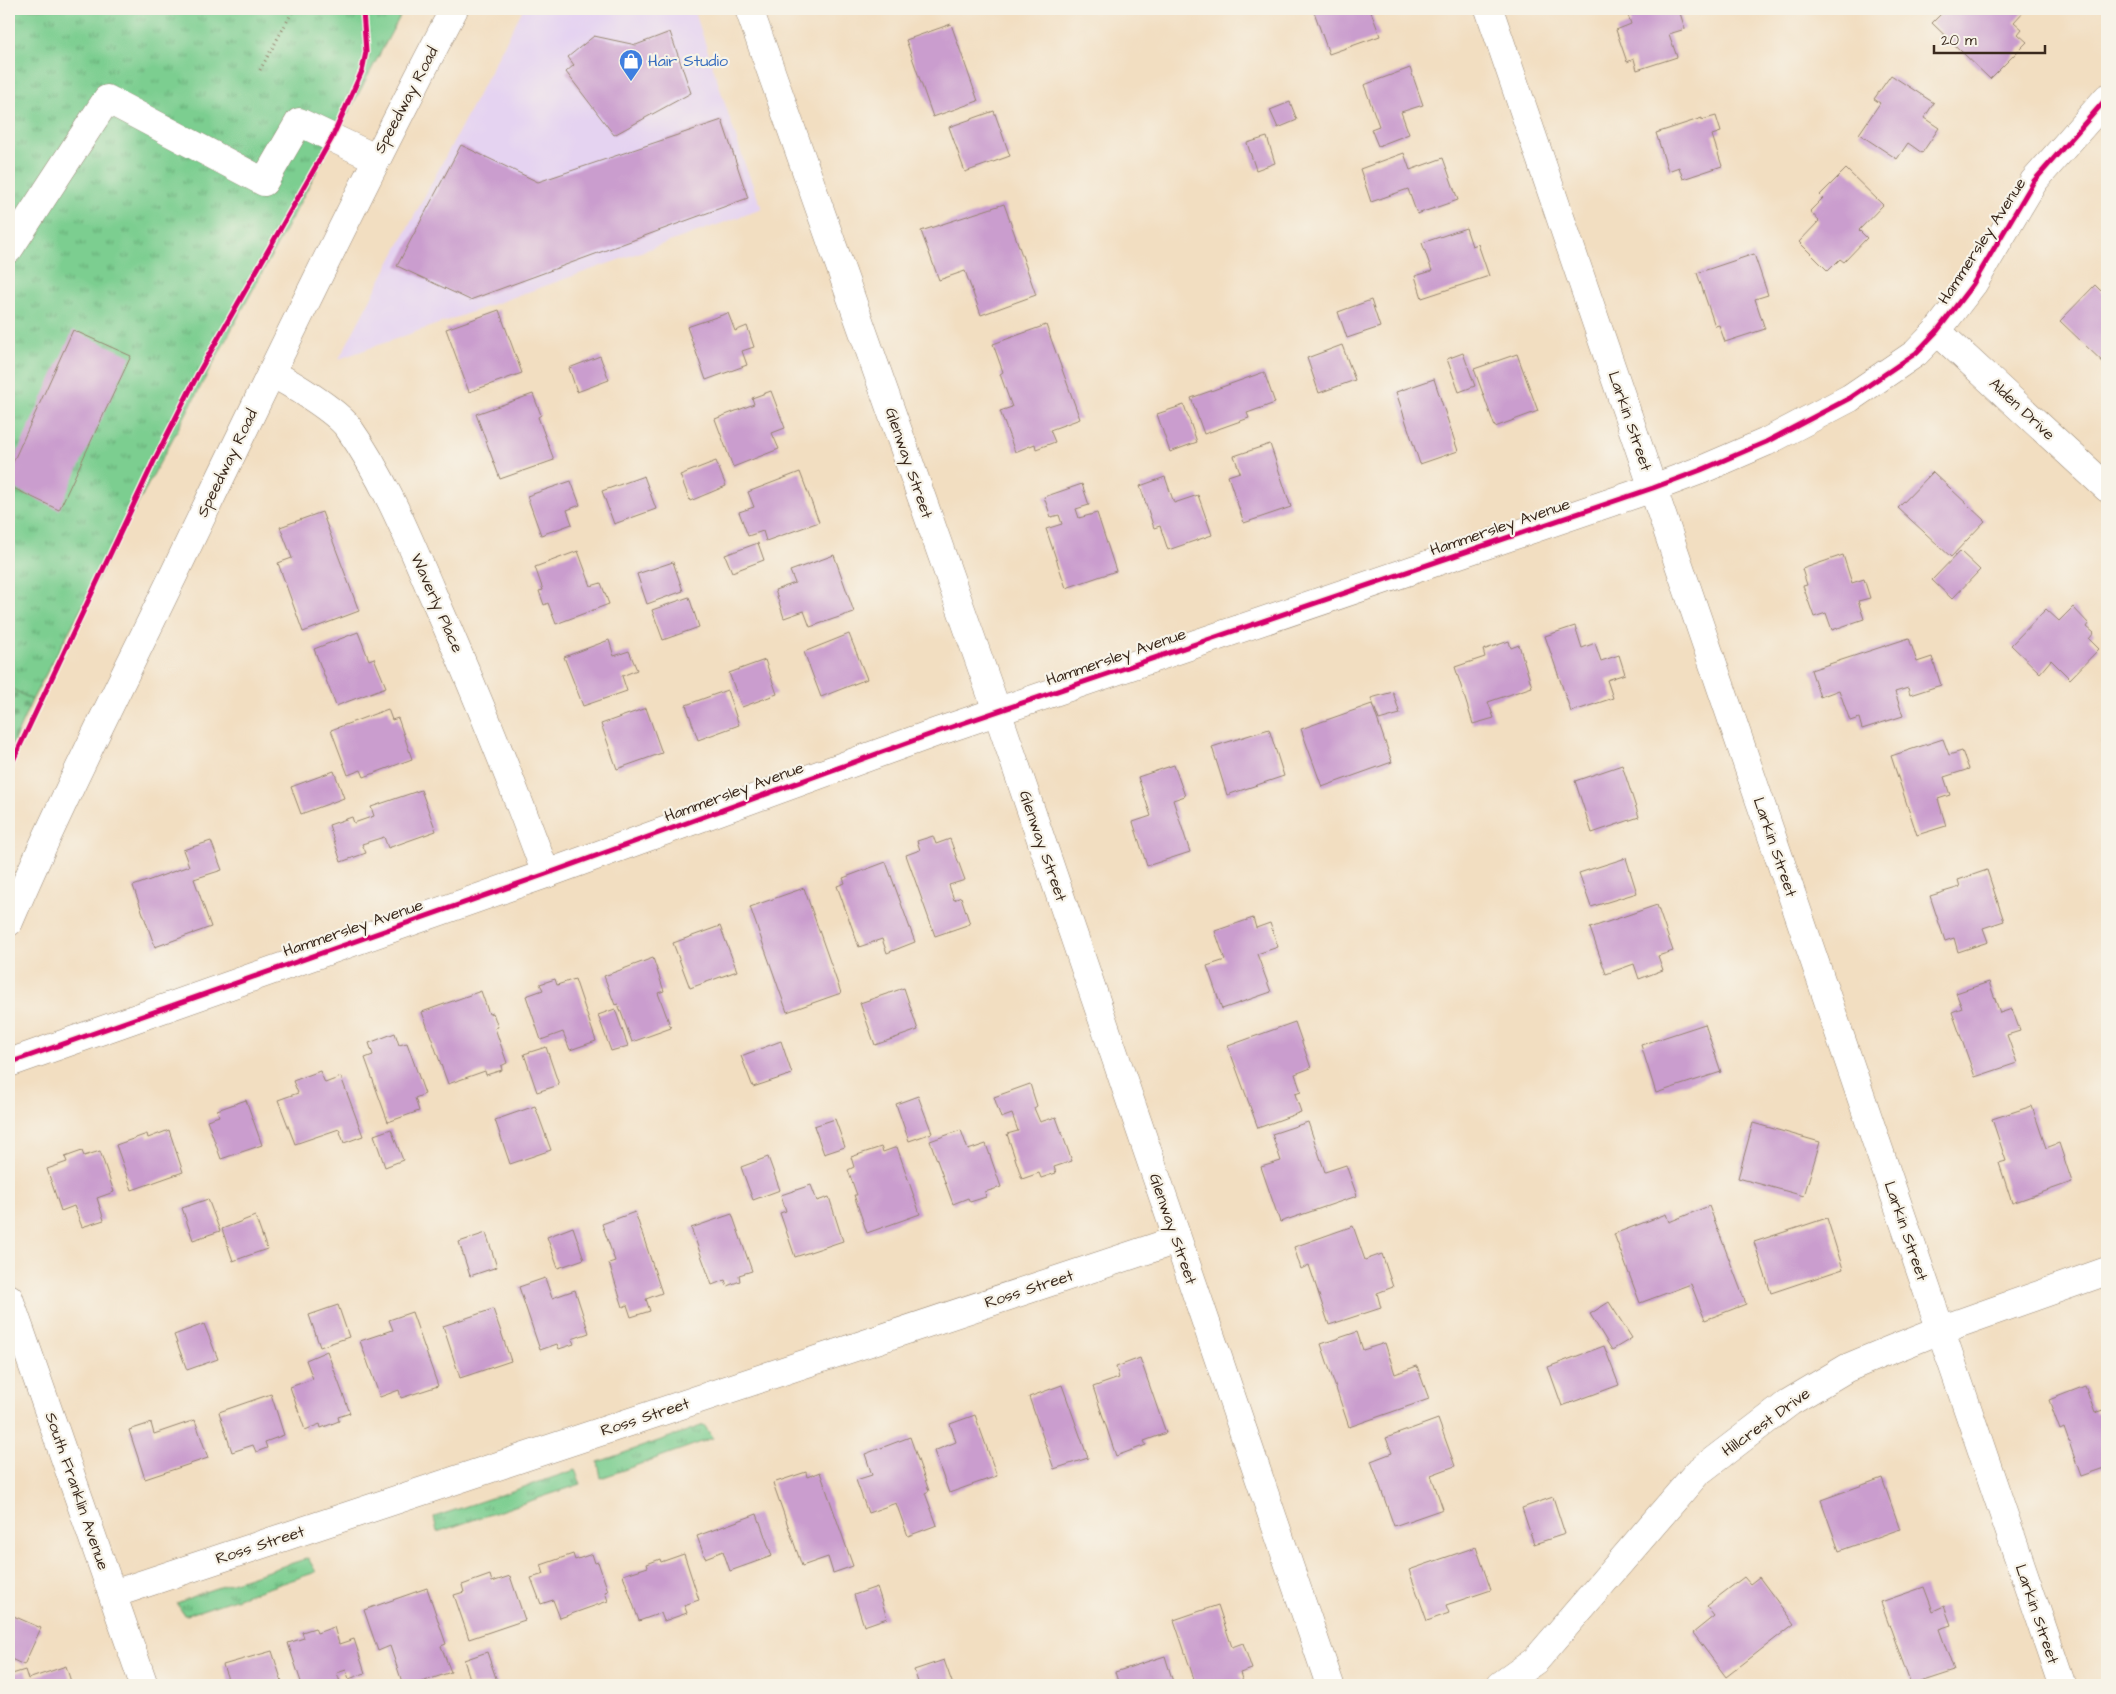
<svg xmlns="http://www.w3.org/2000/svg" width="2116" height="1694" viewBox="0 0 2116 1694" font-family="'Architects Daughter',sans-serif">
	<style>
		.built { fill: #e5d3f1 }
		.grass { fill: url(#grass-tufts); stroke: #5b7c57 }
		.cemetery { fill: url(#cemetery-stones); stroke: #5b7c57 }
		.building { fill: #ca9dce }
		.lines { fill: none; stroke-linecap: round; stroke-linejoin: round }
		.minor-casing { stroke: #968470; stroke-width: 29 }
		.major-casing { stroke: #968470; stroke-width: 29 }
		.path { stroke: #968470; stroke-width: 3; stroke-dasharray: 1 4; stroke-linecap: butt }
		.minor { stroke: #fff; stroke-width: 28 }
		.major { stroke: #fff; stroke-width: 28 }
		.cycleway-casing { stroke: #f7f3e8; stroke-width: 8 }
		.cycleway { stroke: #d6006c; stroke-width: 5 }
		.labels { text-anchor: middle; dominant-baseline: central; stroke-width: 4.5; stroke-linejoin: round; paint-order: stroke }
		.shop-label { font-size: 16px; fill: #366cbe; stroke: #f7f3e8; text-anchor: start }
		.street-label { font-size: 16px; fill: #3b2a1e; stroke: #f7f3e8 }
	</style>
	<defs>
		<pattern id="grass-tufts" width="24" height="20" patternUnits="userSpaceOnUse" patternTransform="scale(1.25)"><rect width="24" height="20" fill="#7bce90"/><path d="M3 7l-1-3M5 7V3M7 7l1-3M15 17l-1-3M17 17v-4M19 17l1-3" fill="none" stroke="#66a775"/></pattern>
		<pattern id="cemetery-stones" width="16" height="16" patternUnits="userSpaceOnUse" patternTransform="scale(1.25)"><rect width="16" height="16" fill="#7bce90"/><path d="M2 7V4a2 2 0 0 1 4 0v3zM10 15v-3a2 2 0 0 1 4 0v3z" fill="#66a775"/></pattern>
	</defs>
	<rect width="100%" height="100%" fill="#f7f3e8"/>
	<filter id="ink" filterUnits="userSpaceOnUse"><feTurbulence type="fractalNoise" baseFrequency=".02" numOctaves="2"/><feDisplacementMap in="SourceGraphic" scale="10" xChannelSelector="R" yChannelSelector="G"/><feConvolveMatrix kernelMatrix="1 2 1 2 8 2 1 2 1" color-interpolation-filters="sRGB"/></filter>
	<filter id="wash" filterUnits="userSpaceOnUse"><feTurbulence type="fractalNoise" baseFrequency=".0096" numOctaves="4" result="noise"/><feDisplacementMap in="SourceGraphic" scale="20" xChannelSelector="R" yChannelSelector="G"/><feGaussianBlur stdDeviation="1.12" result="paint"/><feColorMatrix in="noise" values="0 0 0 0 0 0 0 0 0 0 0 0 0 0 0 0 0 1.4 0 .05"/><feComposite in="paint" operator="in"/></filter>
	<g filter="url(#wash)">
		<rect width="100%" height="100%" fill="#f2dec1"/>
		<polygon class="built" points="523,9 694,9 745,165 762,209 339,359"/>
		<g class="grass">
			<polygon points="9,9 404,9 32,700 9,687"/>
			<polygon points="704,1425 713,1438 601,1478 598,1462"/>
			<polygon points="575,1470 581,1484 437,1532 434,1517"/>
			<polygon points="308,1558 316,1572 187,1615 184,1615 177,1603 201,1593"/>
		</g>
		<polygon class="cemetery" points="9,687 32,700 9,752"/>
		<g id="blocks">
			<g class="building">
				<polygon points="1313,9 1370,9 1380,36 1329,54"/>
				<polygon points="1626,9 1693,9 1680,13 1685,29 1669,34 1677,57 1637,70 1634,59 1627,62 1616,30 1631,24"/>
				<polygon points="1946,9 2022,9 2024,11 2014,22 2022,29 2018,34 2027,42 1990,79 1932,23"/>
				<polygon points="951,24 978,101 933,117 906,40"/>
				<polygon points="670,32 691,93 614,135 566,72 574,65 568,57 594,36 636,45"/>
				<polygon points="1410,68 1423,105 1401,112 1409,134 1378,146 1371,129 1379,126 1364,85"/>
				<polygon points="1891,75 1934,103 1924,118 1939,128 1922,153 1908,143 1897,159 1859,134 1880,103 1874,99"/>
				<polygon points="1290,102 1297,120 1278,128 1270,110"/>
				<polygon points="994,111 1010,156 965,172 949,127"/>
				<polygon points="1716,116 1721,132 1712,135 1722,166 1683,179 1679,167 1668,171 1656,133 1702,118 1702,120"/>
				<polygon points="722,120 748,198 470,300 397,266 461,145 538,182"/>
				<polygon points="1267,137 1275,163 1256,170 1247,143"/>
				<polygon points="1404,153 1410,170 1443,158 1458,200 1417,214 1408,189 1371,202 1360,169"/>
				<polygon points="1846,169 1883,205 1859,230 1867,238 1844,262 1840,259 1828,271 1799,242 1819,221 1810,211 1823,198 1820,195"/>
				<polygon points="1004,204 1036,295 981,315 965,271 939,280 921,231"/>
				<polygon points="1466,228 1472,246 1478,244 1489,276 1422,298 1415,276 1432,271 1422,243"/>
				<polygon points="1754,254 1768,295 1755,299 1765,329 1725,342 1719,325 1715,326 1697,273"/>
				<polygon points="2095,285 2107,297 2107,366 2060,321"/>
				<polygon points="1371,300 1380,327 1347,338 1338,312"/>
				<polygon points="499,310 522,373 469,392 446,329"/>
				<polygon points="728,313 735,331 747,326 754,347 742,351 747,365 706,380 687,327"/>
				<polygon points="1046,325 1080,419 1050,430 1055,442 1036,449 1035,444 1015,452 1000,411 1012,407 1000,374 1003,372 993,344"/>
				<polygon points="73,330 131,356 59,510 9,486 9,471"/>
				<polygon points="1342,345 1355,380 1319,393 1307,358"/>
				<polygon points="1463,353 1475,386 1459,392 1447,359"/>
				<polygon points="1517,354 1538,411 1495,427 1474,369"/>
				<polygon points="600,356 609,380 577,392 569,368"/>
				<polygon points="1264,372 1275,403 1247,413 1249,418 1204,434 1191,398"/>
				<polygon points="1434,379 1458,451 1420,464 1396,392"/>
				<polygon points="771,391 785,428 772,433 779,449 733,467 715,419 754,404 752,398"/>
				<polygon points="533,394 541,415 538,417 554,460 500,479 476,414"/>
				<polygon points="1184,405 1197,442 1170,452 1157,414"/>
				<polygon points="1270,444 1291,507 1244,523 1228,476 1240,472 1234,456"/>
				<polygon points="716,461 726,486 690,501 680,475"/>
				<polygon points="800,472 819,522 766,541 763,531 748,536 739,512 754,507 748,492"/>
				<polygon points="1933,472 1985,521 1951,557 1898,508"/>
				<polygon points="644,476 656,509 614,524 602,491"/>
				<polygon points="1165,477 1174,503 1198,495 1212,535 1168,550 1160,526 1154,528 1140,486"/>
				<polygon points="571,481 580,505 567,510 572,524 541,535 527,496"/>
				<polygon points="1082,484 1089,505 1076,509 1079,518 1097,513 1116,571 1066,588 1046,529 1062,524 1059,515 1051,517 1044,497"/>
				<polygon points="322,512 359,611 303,632 278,563 292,558 280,527"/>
				<polygon points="758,543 764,560 732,572 725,555"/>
				<polygon points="578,551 591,586 601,583 609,604 556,624 548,603 544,605 539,591 543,590 535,567"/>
				<polygon points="1960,551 1980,570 1952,599 1932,580"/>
				<polygon points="834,555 854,612 810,627 804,611 784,618 775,590 795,583 790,571"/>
				<polygon points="1843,555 1852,583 1864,579 1870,598 1858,601 1864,619 1832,630 1826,613 1814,617 1803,586 1807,585 1802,569"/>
				<polygon points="673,562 683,591 647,604 637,574"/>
				<polygon points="689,597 699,627 663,640 652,610"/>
				<polygon points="2073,607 2089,624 2087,627 2094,633 2089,639 2099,649 2070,679 2051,660 2040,673 2011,645 2046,609 2059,621"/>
				<polygon points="1575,626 1582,648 1595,643 1601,661 1619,655 1625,674 1607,680 1613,698 1571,712 1545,636"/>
				<polygon points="358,632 369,660 374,658 386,687 336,706 314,649"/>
				<polygon points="849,634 867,679 821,697 804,652"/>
				<polygon points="1909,638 1917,662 1932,657 1941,685 1910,695 1908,688 1895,692 1903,716 1862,729 1859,718 1850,721 1839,690 1820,697 1811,670"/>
				<polygon points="609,640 614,656 629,651 637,670 622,676 627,691 583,706 564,657"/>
				<polygon points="1509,641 1511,648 1519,645 1532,687 1488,702 1494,718 1473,724 1455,667 1485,657 1483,650"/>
				<polygon points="765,660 777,694 742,707 729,673"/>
				<polygon points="727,690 739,725 698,740 686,705"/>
				<polygon points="1393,692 1400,714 1379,720 1371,698"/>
				<polygon points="1372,704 1392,762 1322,787 1301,729"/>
				<polygon points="646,708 662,753 617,769 601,724"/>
				<polygon points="388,709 392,720 398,718 412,759 364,777 361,770 348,775 331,730"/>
				<polygon points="1269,729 1284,776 1227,795 1212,747"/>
				<polygon points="2107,738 2107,753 2101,741"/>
				<polygon points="1943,739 1949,755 1962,751 1969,769 1944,777 1950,795 1938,799 1946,826 1917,835 1891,756"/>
				<polygon points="1174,765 1185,796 1173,800 1190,852 1147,866 1133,822 1151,816 1138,777"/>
				<polygon points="1622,765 1639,817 1592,833 1575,781"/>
				<polygon points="334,771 344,798 301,814 291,787"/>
				<polygon points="421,790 436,831 388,848 384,837 362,844 366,853 341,862 329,825 352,817 354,823 374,816 371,807"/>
				<polygon points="933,836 936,844 950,839 965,880 949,885 954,900 961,897 970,924 935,936 906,855 920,850 917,841"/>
				<polygon points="211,841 222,870 194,879 211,927 155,947 133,886 189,866 183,850"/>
				<polygon points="1626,858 1637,893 1591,907 1579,873"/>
				<polygon points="886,862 915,942 887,953 882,939 859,947 837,886 845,883 843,878"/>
				<polygon points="1987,870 2004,921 1983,928 1988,942 1958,952 1954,938 1945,941 1930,896 1960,887 1958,880"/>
				<polygon points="804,888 841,993 787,1012 750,907"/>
				<polygon points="1657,905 1673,951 1658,956 1663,970 1639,979 1634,964 1606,974 1590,928"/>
				<polygon points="1253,918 1256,928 1270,923 1278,947 1257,954 1271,992 1222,1009 1207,966 1225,960 1215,931"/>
				<polygon points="720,926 737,971 690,988 673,943"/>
				<polygon points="653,958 664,991 658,993 671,1028 632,1042 618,1004 615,1005 604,976"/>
				<polygon points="555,979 557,985 575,979 596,1041 570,1050 563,1032 541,1040 526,996 543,990 540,984"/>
				<polygon points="1989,982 2000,1013 2012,1009 2020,1031 2007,1035 2017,1063 1975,1077 1952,1012 1962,1008 1956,993"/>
				<polygon points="904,988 918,1030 875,1045 860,1003"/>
				<polygon points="481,991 489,1014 493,1013 498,1027 495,1028 507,1063 501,1066 502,1070 486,1075 485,1071 448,1084 422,1012"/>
				<polygon points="615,1009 628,1046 611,1051 598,1015"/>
				<polygon points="1295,1022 1311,1068 1295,1074 1301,1092 1295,1094 1301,1112 1258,1128 1228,1046"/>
				<polygon points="1705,1024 1721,1072 1656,1093 1641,1045"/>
				<polygon points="395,1033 399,1045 407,1043 425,1094 415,1098 419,1111 388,1122 365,1058 373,1055 369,1043"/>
				<polygon points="781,1041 792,1074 753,1087 741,1056"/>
				<polygon points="546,1047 559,1085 537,1092 524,1054"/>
				<polygon points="320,1071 325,1083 341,1077 363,1136 344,1143 339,1129 295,1144 278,1100 298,1093 293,1081"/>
				<polygon points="1030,1084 1037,1106 1034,1108 1040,1122 1056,1117 1072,1161 1054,1167 1056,1173 1041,1178 1039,1173 1022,1179 1007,1134 1018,1131 1012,1114 1001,1118 994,1097"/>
				<polygon points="918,1096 932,1133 909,1141 896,1104"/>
				<polygon points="246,1100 262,1145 221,1159 207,1120 219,1116 217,1110"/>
				<polygon points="535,1106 551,1150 510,1164 495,1120"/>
				<polygon points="2032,1106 2046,1148 2059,1143 2072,1182 2012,1203 1999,1163 2006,1161 1992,1119"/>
				<polygon points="835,1119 845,1147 824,1154 814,1126"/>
				<polygon points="1308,1122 1325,1172 1346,1165 1357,1196 1280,1222 1261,1167 1281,1161 1272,1134"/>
				<polygon points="1753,1123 1820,1142 1804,1196 1738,1178"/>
				<polygon points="391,1129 403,1160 385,1167 374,1135"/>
				<polygon points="169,1130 183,1172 132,1190 116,1145 147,1134 148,1138"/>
				<polygon points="961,1130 968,1150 986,1144 1001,1187 985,1192 986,1197 970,1202 968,1198 953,1204 930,1141"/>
				<polygon points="881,1147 883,1152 897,1147 920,1214 867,1233 854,1195 857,1195 848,1170 854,1167 851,1157"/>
				<polygon points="82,1151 84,1156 100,1151 114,1192 97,1198 104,1220 82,1227 74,1206 61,1211 47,1169 67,1162 65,1157"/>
				<polygon points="768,1157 780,1190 753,1200 741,1167"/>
				<polygon points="811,1185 817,1201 829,1197 843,1241 795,1257 780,1213 786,1211 781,1195"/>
				<polygon points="208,1199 220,1231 193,1240 182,1208"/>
				<polygon points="1709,1206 1746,1304 1705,1320 1691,1284 1640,1303 1614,1234 1666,1214 1669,1222"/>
				<polygon points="635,1212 662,1293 646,1299 650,1311 631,1317 627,1305 623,1307 609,1263 615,1261 602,1224"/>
				<polygon points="732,1214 752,1271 739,1275 740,1281 727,1286 725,1280 712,1285 691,1228"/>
				<polygon points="255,1216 267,1249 233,1261 222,1229"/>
				<polygon points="1827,1218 1843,1269 1771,1293 1754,1242"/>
				<polygon points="1353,1226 1365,1260 1382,1254 1393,1287 1377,1293 1381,1308 1329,1325 1309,1265 1301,1269 1294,1247"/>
				<polygon points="573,1227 584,1259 558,1268 547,1237"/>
				<polygon points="486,1233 497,1267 470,1276 459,1242"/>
				<polygon points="545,1278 552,1298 575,1290 589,1333 572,1339 574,1344 559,1349 557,1344 540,1350 519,1287"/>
				<polygon points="1609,1302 1632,1338 1612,1350 1590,1314"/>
				<polygon points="338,1305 349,1337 320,1347 309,1315"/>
				<polygon points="493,1309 511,1361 460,1378 443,1326"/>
				<polygon points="412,1312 438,1386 401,1398 399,1390 380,1397 360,1341 393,1330 389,1320"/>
				<polygon points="204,1324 218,1359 187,1370 174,1335"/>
				<polygon points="1357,1332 1363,1350 1385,1343 1395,1374 1417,1366 1429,1399 1349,1427 1321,1344"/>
				<polygon points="1604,1346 1619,1385 1562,1406 1548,1367"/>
				<polygon points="327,1351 350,1413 338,1417 339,1421 321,1428 320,1424 305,1430 290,1387 313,1379 306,1360"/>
				<polygon points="1140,1358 1166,1433 1144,1441 1146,1445 1116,1456 1093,1387 1119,1378 1116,1367"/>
				<polygon points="1062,1385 1088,1458 1054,1469 1029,1397"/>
				<polygon points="2085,1386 2095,1413 2107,1409 2107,1467 2081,1476 2064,1428 2060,1430 2049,1400"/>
				<polygon points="271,1394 284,1435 265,1442 267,1448 256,1452 253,1445 232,1452 219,1412"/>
				<polygon points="975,1415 997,1476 949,1493 934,1451 956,1442 950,1424"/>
				<polygon points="1438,1419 1455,1466 1431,1475 1443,1509 1394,1526 1371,1461 1392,1453 1386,1438"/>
				<polygon points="195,1420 208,1458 145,1479 129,1430 151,1423 154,1434"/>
				<polygon points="910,1437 929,1491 925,1493 937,1525 908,1536 896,1503 868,1513 856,1480 872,1475 865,1454"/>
				<polygon points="806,1472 807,1477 820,1472 853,1566 833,1573 828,1557 802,1566 773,1483"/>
				<polygon points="1882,1478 1900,1529 1839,1551 1821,1500"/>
				<polygon points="1553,1497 1565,1534 1534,1544 1522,1508"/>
				<polygon points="757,1514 772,1556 730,1571 723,1551 705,1558 697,1536"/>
				<polygon points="1476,1547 1491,1590 1446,1605 1449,1613 1427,1621 1409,1570"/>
				<polygon points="573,1554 575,1560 592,1554 595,1563 598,1562 608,1591 605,1592 608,1601 560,1618 553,1600 541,1604 531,1578 544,1574 541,1565"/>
				<polygon points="684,1554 699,1600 684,1605 687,1613 664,1621 661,1613 639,1621 623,1575 648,1567 647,1564 660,1559 661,1562"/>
				<polygon points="490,1575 492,1582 510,1576 525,1620 469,1639 454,1595 464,1592 462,1585"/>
				<polygon points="1744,1577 1750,1584 1759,1577 1794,1624 1726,1677 1693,1633 1714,1616 1706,1606"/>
				<polygon points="877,1587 887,1618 864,1626 854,1595"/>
				<polygon points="1924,1587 1933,1611 1944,1606 1951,1625 1939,1629 1954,1671 1911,1685 1881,1602"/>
				<polygon points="427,1588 446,1644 441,1646 451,1672 413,1685 403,1685 390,1646 378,1651 364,1610"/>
				<polygon points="1218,1605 1232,1647 1243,1643 1252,1669 1240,1673 1244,1685 1196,1685 1174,1620"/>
				<polygon points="9,1614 41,1628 24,1665 9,1658"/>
				<polygon points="334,1627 339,1644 354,1639 365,1673 349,1679 346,1670 337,1673 341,1685 302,1685 288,1643 304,1638 302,1632 315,1628 317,1633"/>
				<polygon points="272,1651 283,1685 230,1685 223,1665"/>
				<polygon points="487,1652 498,1684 472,1685 464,1660"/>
				<polygon points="1165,1656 1174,1685 1119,1685 1115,1672"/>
				<polygon points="944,1660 953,1685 919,1685 914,1670"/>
				<polygon points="66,1666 72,1685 9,1685 9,1675 25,1670 28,1679"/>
			</g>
		</g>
	</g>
	<g filter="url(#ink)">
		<use href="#blocks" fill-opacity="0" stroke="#968470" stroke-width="1"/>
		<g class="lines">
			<g class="minor-casing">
				<g id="minor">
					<polyline points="749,9 997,711 1330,1685"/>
					<polyline points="1489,9 2062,1685"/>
					<polyline points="9,249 107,99 264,182 299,122 375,158"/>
					<polyline points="1937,331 2107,488"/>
					<path d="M 271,373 C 291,383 335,410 348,427 C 382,475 406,532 429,586 C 471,681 510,776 546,874"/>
					<polyline points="9,1063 546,874 937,732 1653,488 1701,470 1766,442 1850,398 1916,353 1937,331 1973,284 2034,181 2107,98"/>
					<polyline points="9,1298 144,1685"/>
					<polyline points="113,1594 1177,1240"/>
					<polyline points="1501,1685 1536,1660 1697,1473 1790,1402 1847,1368 1890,1350 1940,1330 2107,1271"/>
				</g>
			</g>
			<g class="major-casing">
				<path id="major" d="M 9,922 C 60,803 119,688 175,572 C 266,383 357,194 454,9"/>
			</g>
			<g class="path">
				<polyline points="142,11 143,9"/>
				<polyline points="260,70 294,9"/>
			</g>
			<use href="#minor" class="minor"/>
			<use href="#major" class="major"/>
			<g class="cycleway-casing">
				<g id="cycleway">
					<polyline points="9,769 156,457 199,372 332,138 362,71 366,52 363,11 365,9"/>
					<polyline points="9,1063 546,874 937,732 1653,488 1701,470 1766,442 1850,398 1916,353 1937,331 1973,284 2034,181 2107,98"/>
				</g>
			</g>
			<use href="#cycleway" class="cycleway"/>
		</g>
	</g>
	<defs>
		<g id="shop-pin" transform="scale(1.25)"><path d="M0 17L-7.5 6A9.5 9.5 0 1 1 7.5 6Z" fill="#3f7fe0" stroke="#f7f3e8"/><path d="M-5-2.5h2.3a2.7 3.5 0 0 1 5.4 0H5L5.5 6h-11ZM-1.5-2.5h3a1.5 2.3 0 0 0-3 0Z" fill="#fff"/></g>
	</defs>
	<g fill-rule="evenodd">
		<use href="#shop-pin" x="631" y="61"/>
	</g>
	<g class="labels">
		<g class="shop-label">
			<text x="648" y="61">Hair Studio</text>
		</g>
		<g class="street-label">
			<text transform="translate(406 100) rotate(-62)">Speedway Road</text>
			<text transform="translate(1982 241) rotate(-57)">Hammersley Avenue</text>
			<text transform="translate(2022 409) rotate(43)">Alden Drive</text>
			<text transform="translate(1630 421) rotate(71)">Larkin Street</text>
			<text transform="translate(227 463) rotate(-64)">Speedway Road</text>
			<text transform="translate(909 463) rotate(71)">Glenway Street</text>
			<text transform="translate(1500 527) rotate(-19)">Hammersley Avenue</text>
			<text transform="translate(437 603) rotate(66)">Waverly Place</text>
			<text transform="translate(1116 657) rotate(-19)">Hammersley Avenue</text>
			<text transform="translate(734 792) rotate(-20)">Hammersley Avenue</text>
			<text transform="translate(1043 846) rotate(71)">Glenway Street</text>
			<text transform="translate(1775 847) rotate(71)">Larkin Street</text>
			<text transform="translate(353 928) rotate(-19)">Hammersley Avenue</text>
			<text transform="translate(1173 1229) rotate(71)">Glenway Street</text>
			<text transform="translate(1906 1231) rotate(71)">Larkin Street</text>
			<text transform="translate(1029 1289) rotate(-18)">Ross Street</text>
			<text transform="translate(645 1417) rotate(-18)">Ross Street</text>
			<text transform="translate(1766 1422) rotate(-36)">Hillcrest Drive</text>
			<text transform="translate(77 1491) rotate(71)">South Franklin Avenue</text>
			<text transform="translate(260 1545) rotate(-18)">Ross Street</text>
			<text transform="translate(2037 1614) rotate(71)">Larkin Street</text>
		</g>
	</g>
	<rect width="2116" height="1694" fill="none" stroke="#f7f3e8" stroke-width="30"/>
	<path d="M1934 45v8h111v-8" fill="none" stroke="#3b2a1e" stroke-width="2.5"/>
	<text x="1941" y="45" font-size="15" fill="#3b2a1e" stroke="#f7f3e8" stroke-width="4" paint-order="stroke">20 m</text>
</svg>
